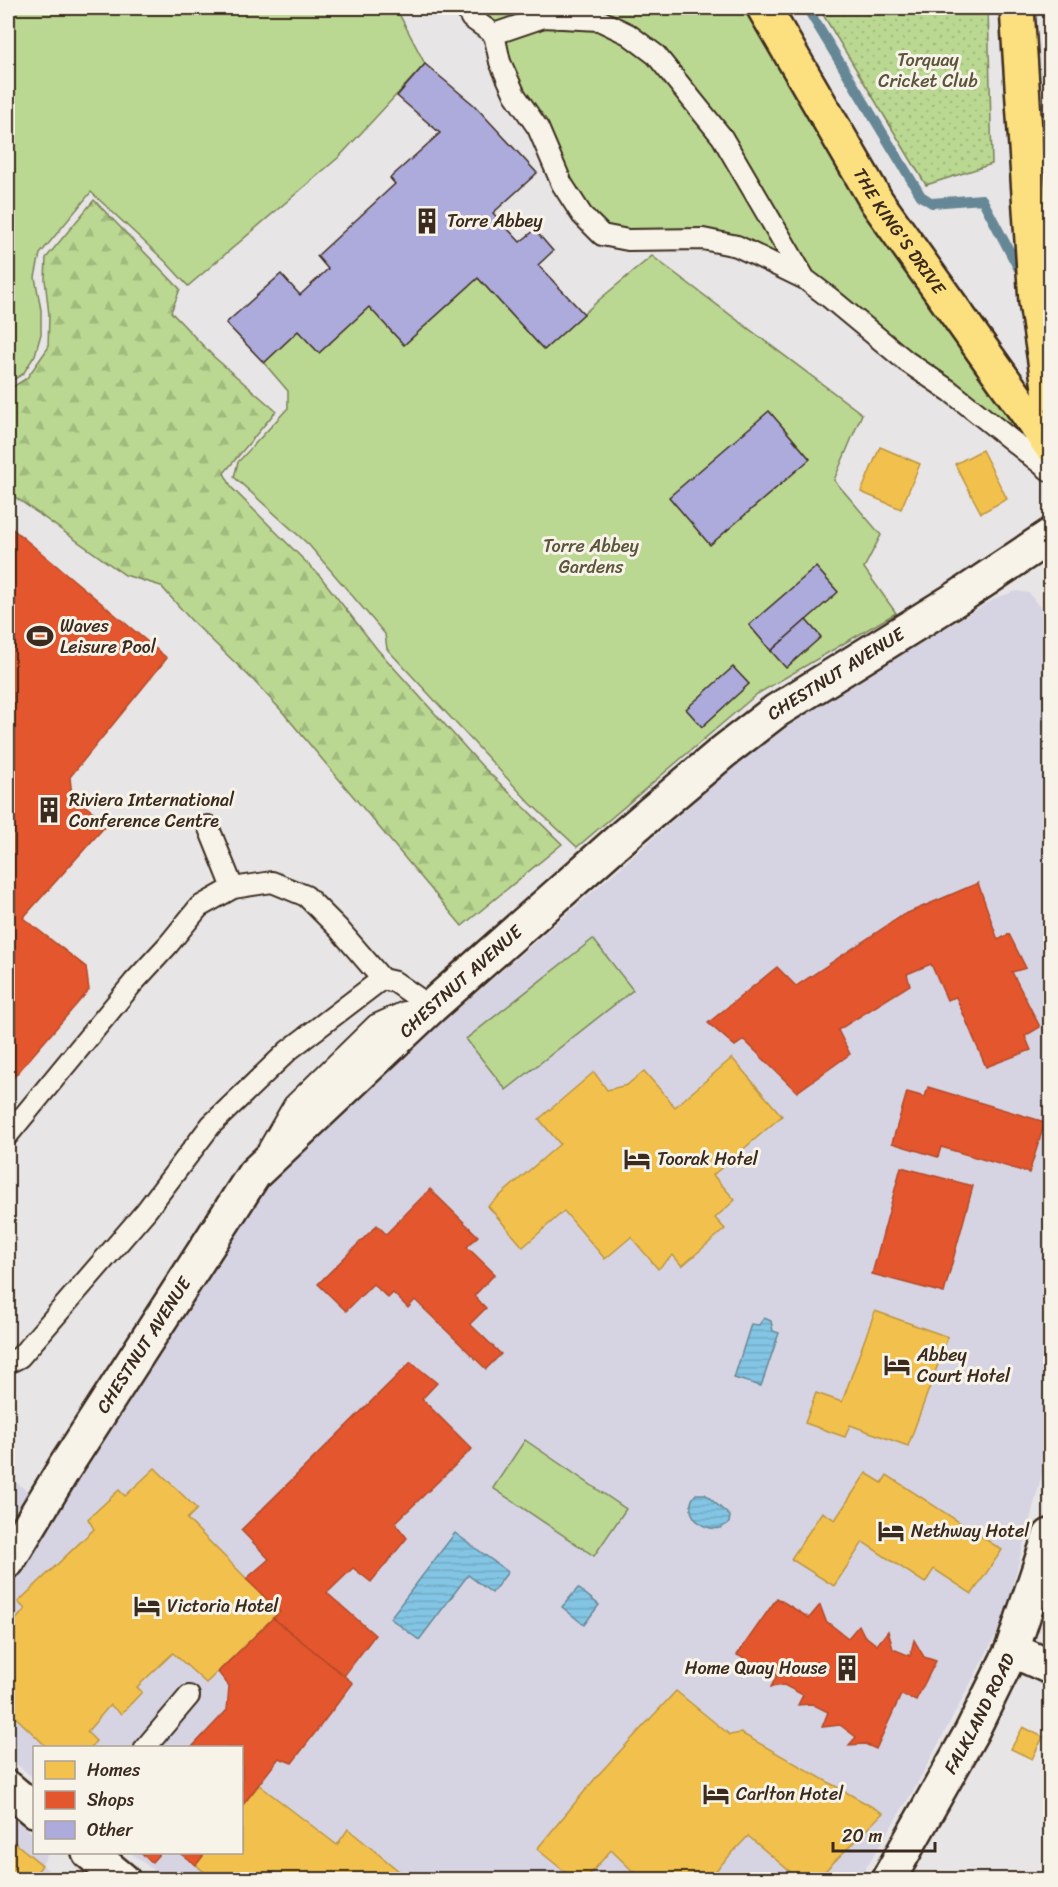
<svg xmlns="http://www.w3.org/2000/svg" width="1058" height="1887" viewBox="0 0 1058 1887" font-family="Sriracha,sans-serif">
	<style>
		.built { fill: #d6d4e3 }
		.green { fill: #bad891; stroke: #7a8158; stroke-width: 1.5 }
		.forest { fill: url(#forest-firs); stroke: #7a8158; stroke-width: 1.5 }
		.park { fill: url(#park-dots); stroke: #7a8158; stroke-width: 1.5 }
		.water { fill: url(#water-rules); stroke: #668795; stroke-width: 1.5 }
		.homes { fill: #f2c14e; stroke: #bb9440; stroke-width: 1.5 }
		.shops { fill: #e4572e; stroke: #b14a29; stroke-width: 1.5 }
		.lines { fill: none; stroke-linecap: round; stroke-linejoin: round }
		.stream { stroke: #668795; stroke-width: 10 }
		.building { fill: #adabdc; stroke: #3b2a1e; stroke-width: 1.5 }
		.service-casing { stroke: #3b2a1e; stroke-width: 24 }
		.minor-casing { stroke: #3b2a1e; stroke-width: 38 }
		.tertiary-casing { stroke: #3b2a1e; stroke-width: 38 }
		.primary-casing { stroke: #3b2a1e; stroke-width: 38 }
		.service { stroke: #f7f3e8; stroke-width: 20 }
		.minor { stroke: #f7f3e8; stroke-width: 33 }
		.tertiary { stroke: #f7f3e8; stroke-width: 33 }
		.primary { stroke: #fce080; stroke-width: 33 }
		.labels { text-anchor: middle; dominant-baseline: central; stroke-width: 6; stroke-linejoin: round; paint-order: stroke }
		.park-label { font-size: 18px; fill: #5b563b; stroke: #f7f3e8 }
		.poi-label { font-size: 18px; fill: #3b2a1e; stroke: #f7f3e8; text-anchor: start }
		.street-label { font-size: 18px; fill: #3b2a1e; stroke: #f7f3e8 }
	</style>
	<defs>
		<pattern id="forest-firs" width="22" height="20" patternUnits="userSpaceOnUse" patternTransform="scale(1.5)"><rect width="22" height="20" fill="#bad891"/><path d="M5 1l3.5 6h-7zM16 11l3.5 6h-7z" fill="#a1ba7d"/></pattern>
		<pattern id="park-dots" width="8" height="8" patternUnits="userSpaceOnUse" patternTransform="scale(1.5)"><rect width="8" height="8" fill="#bad891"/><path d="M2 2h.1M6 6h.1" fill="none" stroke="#a1ba7d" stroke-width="1.8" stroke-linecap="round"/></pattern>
		<pattern id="water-rules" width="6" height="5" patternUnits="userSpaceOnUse" patternTransform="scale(1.5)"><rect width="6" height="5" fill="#83c5e4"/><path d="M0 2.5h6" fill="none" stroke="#72a9c3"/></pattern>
	</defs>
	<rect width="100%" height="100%" fill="#e8e5e6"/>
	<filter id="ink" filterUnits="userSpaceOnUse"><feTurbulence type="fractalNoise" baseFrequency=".0167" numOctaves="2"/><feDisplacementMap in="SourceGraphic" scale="12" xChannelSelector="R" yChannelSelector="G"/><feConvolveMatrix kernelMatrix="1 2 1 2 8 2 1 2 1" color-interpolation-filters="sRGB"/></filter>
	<g filter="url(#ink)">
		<g class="built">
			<polygon points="1042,138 1050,148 1050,201"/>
			<polygon points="1017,591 1029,593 1041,609 1050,692 1050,1430 1045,1463 1003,1622 915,1788 859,1879 165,1879 131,1853 242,1852 242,1748 34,1748 34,1778 8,1758 8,1585 27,1562 109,1424 280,1164 621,867 728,771 812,706 998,597"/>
			<polygon points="8,1477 32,1494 8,1536"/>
			<polygon points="8,1811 34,1835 34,1852 48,1853 42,1865 60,1879 8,1879"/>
		</g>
		<g class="green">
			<polygon points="8,8 396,8 425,64 339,157 188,286 166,262 91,192 40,254 35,277 41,310 41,334 35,355 23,374 8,383"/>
			<polygon points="466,8 764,8 1050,471 830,298 737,246 602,235 500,62"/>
			<polygon points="652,256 862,414 834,480 881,535 864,568 896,613 757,694 577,847 530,803 387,649 385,634 309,545 234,477 238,462 288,408 288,391 264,363 298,331 319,353 369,307 404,345 478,278 544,350 600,299"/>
			<polygon points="593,939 633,990 506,1090 466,1039"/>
			<polygon points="525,1440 626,1509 594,1556 493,1488"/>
		</g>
		<polygon class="forest" points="94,200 180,289 171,312 214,357 276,411 224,473 232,488 320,576 377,649 482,766 562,844 462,926 280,709 253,680 190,619 161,586 125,575 8,492 8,390 27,378 48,348 49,315 45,279 46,258"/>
		<polygon class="park" points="819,8 988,8 992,164 926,185"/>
		<g class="water">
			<polygon points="764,1318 771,1321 773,1331 779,1333 761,1386 734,1378 751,1324 759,1325"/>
			<path d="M 696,1494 L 705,1494 L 730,1516 L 729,1523 C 726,1525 723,1527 720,1528 C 700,1532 681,1510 696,1494 Z"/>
			<polygon points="455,1533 508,1572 492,1593 468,1575 419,1640 390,1618"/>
			<polygon points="578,1588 599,1605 584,1625 562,1607"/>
		</g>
		<g class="homes">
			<polygon points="880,447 920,464 901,509 861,492"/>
			<polygon points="982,450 1007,499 981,513 955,464"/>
			<polygon points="732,1058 782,1116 713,1175 735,1200 715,1218 725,1229 682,1266 673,1255 658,1269 631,1237 605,1259 564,1211 523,1247 488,1206 560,1144 539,1119 594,1072 607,1090 627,1085 644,1071 675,1107"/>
			<polygon points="875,1311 948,1337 908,1446 850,1425 845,1437 805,1423 816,1393 842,1402"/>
			<polygon points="155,1468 197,1509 187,1519 280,1612 206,1683 173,1653 137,1687 142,1692 121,1714 110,1705 87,1732 96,1741 90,1748 48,1748 8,1710 8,1629 25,1609 18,1602 94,1529 88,1519 119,1490 125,1496"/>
			<polygon points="866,1473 882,1483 887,1475 1002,1550 972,1594 934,1569 925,1583 863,1542 834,1586 791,1559 822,1512 835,1520"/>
			<polygon points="676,1691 730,1735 741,1733 883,1813 816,1880 800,1880 748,1836 707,1880 642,1880 611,1850 585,1880 575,1880 537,1849 598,1775"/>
			<polygon points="1023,1727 1043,1737 1032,1759 1011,1749"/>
			<polygon points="259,1785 337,1845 348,1829 406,1877 404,1880 214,1880 196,1865 206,1852 242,1852 242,1806"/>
			<polygon points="14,1842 42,1865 32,1880 8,1880 8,1851"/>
		</g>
		<g class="shops">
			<polygon points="8,525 167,658 70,777 72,796 108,823 23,918 86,967 89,990 8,1084"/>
			<polygon points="978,883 998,940 1009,934 1026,968 1012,972 1040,1027 1025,1036 1031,1050 986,1067 956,997 947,1000 931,964 907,974 910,985 838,1030 850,1054 797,1092 744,1040 735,1046 708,1023 777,967 796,986 903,915"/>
			<polygon points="928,1087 1045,1122 1029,1173 941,1147 938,1157 892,1143 907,1092 925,1097"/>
			<polygon points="901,1167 973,1186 944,1293 872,1274"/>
			<polygon points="430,1189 478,1236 467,1247 495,1274 474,1296 486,1308 470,1324 501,1354 486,1369 415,1300 408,1308 393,1293 388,1298 373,1284 346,1311 318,1284 377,1225 386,1234"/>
			<polygon points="411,1362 437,1383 422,1399 472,1449 395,1523 407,1538 371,1582 353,1568 327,1593 375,1635 344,1676 273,1618 280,1612 246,1579 269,1559 241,1530"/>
			<polygon points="777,1598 809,1618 820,1605 826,1621 848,1638 859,1625 864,1635 877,1645 888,1631 893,1649 910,1656 914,1640 924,1657 936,1661 916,1700 901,1695 876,1749 865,1744 849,1745 856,1737 840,1725 822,1727 828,1712 812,1704 798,1705 803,1695 784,1685 771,1687 777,1675 737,1655"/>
			<polygon points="273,1618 353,1683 292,1763 279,1758 242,1806 242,1748 191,1748 227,1710 229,1686 218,1672"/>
			<polygon points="139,1852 161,1852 152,1862"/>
			<polygon points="178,1852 206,1852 196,1865"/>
		</g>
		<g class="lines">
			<polyline class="stream" points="807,8 921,196 932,203 982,199 1023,277"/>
		</g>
		<g class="building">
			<polygon points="425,64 474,105 537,173 493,213 520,242 535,230 553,251 538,265 584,314 544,350 478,278 404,345 369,307 319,353 298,331 264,363 226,323 281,274 300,295 328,269 317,256 395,184 390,178 440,133 397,96"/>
			<polygon points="769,411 810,459 710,545 669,497"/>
			<polygon points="816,567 838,592 771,651 749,625"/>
			<polygon points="806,620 821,637 786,668 771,651"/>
			<polygon points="733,667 749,684 702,727 686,709"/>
		</g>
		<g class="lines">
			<g class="service-casing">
				<g id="service">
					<polyline points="466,8 471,18 494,34"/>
					<polyline points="805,279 722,137 656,55 628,34 599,20 544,17 494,34 500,62 515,95 538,128 562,184 582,215 602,235 628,240 703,239 737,246 805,279 830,298 906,361 950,391 1050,471"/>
					<polyline points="208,826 233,888"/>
					<polyline points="8,1135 133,983 168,945 199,907 233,888 272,882 306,896 338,928 382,979 395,982 431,1007"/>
					<polyline points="269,1148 294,1105 376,1025 405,1012 425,1008"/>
					<polyline points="8,1363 20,1357 146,1211 211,1125 289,1050 382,979"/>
					<polyline points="145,1748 189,1696"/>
				</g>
			</g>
			<g class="minor-casing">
				<g id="minor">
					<path id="s1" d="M 8,1561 L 65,1467 L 254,1174 L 431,1007 L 626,834 L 723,752 L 776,711 L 962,595 L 1050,536"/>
					<polyline points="1012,1650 1050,1667"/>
					<path id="s2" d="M 888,1880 L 972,1731 L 1012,1650 L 1050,1536"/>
				</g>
			</g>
			<g class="tertiary-casing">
				<g id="tertiary">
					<polyline points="8,1788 34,1810"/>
					<polyline points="89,1852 123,1880"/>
				</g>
			</g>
			<g class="primary-casing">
				<g id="primary">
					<path id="s3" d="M 764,8 L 877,202 L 1050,445"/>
					<polyline points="1017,8 1036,302 1050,394"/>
				</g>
			</g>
			<use href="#service" class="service"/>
			<use href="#minor" class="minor"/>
			<use href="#tertiary" class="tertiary"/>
			<use href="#primary" class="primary"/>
		</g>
	</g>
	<defs>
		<g id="building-bare" transform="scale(2.07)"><path d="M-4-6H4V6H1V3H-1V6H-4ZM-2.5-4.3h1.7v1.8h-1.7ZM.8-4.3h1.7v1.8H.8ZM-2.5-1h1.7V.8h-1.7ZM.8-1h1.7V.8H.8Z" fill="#3b2a1e" stroke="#f7f3e8" stroke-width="2.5" paint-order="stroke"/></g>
		<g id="stadium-bare" transform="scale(2.07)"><path d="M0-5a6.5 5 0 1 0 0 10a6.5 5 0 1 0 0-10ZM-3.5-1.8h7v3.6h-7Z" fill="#3b2a1e" stroke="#f7f3e8" stroke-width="2.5" paint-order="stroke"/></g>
		<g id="hotel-bare" transform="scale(2.07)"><path d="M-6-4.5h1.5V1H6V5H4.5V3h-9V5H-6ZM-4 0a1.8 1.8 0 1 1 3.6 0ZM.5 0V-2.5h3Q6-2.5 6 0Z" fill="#3b2a1e" stroke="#f7f3e8" stroke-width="2.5" paint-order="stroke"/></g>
	</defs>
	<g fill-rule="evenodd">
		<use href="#building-bare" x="427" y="221"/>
		<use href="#stadium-bare" x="40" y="636"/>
		<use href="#building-bare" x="49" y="810"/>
		<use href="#hotel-bare" x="637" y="1159"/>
		<use href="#hotel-bare" x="897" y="1365"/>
		<use href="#hotel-bare" x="891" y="1531"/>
		<use href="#hotel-bare" x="147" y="1606"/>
		<use href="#building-bare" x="847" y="1668"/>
		<use href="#hotel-bare" x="716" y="1794"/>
	</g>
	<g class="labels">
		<g class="park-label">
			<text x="928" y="60">Torquay<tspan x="928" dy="21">Cricket Club</tspan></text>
			<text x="591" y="546">Torre Abbey<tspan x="591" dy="21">Gardens</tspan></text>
		</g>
		<g class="poi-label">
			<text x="447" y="221">Torre Abbey</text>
			<text x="60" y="626">Waves<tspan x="60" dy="21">Leisure Pool</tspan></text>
			<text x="69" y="800">Riviera International<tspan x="69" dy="21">Conference Centre</tspan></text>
			<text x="657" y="1159">Toorak Hotel</text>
			<text x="917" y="1355">Abbey<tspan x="917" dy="21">Court Hotel</tspan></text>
			<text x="911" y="1531">Nethway Hotel</text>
			<text x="167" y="1606">Victoria Hotel</text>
			<text x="827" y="1668" text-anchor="end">Home Quay House</text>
			<text x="736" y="1794">Carlton Hotel</text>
		</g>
		<g class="street-label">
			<text stroke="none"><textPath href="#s3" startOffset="261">THE KING'S DRIVE</textPath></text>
			<text stroke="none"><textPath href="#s1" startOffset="1227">CHESTNUT AVENUE</textPath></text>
			<text stroke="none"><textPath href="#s1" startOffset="741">CHESTNUT AVENUE</textPath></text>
			<text stroke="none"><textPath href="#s1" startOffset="255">CHESTNUT AVENUE</textPath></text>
			<text stroke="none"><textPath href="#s2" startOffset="190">FALKLAND ROAD</textPath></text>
		</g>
	</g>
	<rect width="1058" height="1887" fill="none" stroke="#f7f3e8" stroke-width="30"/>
	<rect x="15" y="15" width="1028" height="1857" fill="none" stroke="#3b2a1e" stroke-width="2" filter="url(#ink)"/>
	<rect x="33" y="1746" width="210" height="108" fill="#f7f3e8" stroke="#aca397" stroke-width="1.5"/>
	<rect x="45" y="1761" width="30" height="18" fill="#f2c14e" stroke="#aca397" stroke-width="1.5"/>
	<text x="87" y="1776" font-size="18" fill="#3b2a1e">Homes</text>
	<rect x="45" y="1791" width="30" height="18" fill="#e4572e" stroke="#aca397" stroke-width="1.5"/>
	<text x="87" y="1806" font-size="18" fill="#3b2a1e">Shops</text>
	<rect x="45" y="1821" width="30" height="18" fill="#adabdc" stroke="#aca397" stroke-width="1.5"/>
	<text x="87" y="1836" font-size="18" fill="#3b2a1e">Other</text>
	<path d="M833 1842v9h102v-9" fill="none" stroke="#3b2a1e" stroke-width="3"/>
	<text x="842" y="1842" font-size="18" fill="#3b2a1e" stroke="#f7f3e8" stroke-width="4.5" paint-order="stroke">20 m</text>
</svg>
